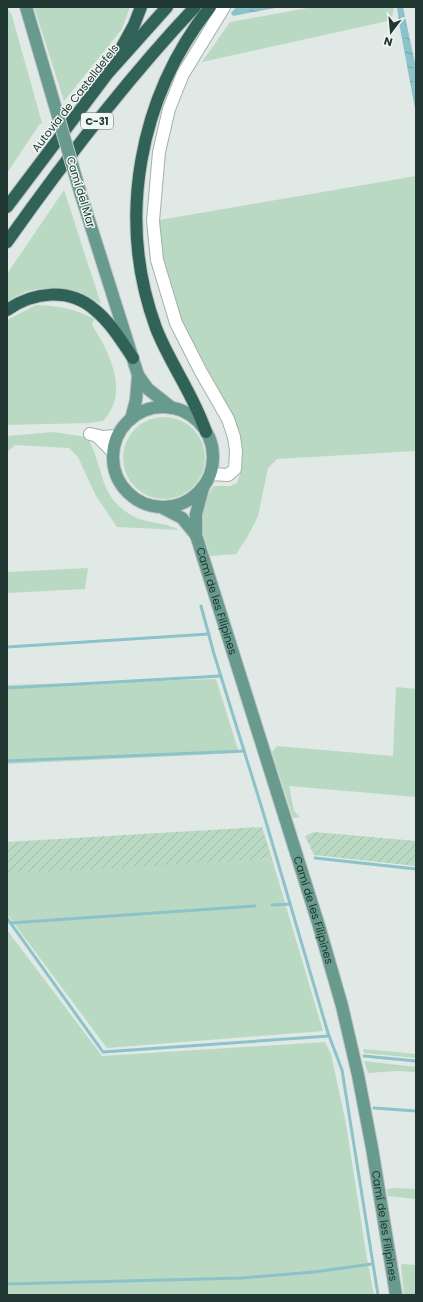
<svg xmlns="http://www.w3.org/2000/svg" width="423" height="1302" viewBox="0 0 423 1302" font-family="Poppins,sans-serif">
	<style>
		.green { fill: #bad9c2 }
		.garden { fill: url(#garden-furrows) }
		.water { fill: url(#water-ripples) }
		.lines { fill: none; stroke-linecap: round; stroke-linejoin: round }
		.stream { stroke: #8cc2ca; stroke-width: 3 }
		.minor-casing { stroke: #a3b0ac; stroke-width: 14 }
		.major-casing { stroke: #bdc3c2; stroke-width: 14 }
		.highway-casing { stroke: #bdc3c2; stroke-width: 14 }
		.minor { stroke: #fff; stroke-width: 12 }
		.major { stroke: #689b8d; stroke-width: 12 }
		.highway { stroke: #306257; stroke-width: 12 }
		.major-bridge-casing { stroke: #bdc3c2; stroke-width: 14; stroke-linecap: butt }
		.major-bridge { stroke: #689b8d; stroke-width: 12 }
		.labels { text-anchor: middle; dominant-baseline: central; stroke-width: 3; stroke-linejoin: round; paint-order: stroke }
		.shield { fill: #f0f6f3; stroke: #60716c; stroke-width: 1 }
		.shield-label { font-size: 10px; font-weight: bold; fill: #223832 }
		.street-label { font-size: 11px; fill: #223832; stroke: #f0f6f3 }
	</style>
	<defs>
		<pattern id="garden-furrows" width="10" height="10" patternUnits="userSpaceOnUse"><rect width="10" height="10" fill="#bad9c2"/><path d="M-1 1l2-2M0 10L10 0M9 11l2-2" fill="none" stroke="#a0bba7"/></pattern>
		<pattern id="water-ripples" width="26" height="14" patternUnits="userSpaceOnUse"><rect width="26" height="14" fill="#8cc2ca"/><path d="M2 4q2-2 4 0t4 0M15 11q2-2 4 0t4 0" fill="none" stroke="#729fa5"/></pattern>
	</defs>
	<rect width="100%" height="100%" fill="#e0e9e5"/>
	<g class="green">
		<polygon points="7,7 12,16 42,123 39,125 7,173"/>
		<polygon points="34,7 130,7 122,29 64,101"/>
		<polygon points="313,7 394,7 391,22 388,21 202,62 230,22"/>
		<path d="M 416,176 L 416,451 L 277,459 L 268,468 L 258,516 L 248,536 L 236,554 L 210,556 C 208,546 203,536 201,525 C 200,516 207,493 214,486 L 230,486 L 237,483 C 255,441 210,376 191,339 C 183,325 176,308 170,292 C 161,269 160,244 159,220 Z"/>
		<path d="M 64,190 L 101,304 C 94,300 86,296 78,293 C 55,286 26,285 7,303 L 7,274 Z"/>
		<path d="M 36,305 C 58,306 74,308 94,319 L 92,325 C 110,353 130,393 103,421 L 89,423 L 7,425 L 7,322 L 9,319 Z"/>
		<circle cx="164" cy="458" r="41"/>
		<path d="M 53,432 L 87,437 C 105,467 97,498 135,517 C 149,524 166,522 179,530 L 117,527 L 96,496 L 78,457 L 69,448 L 15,445 L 7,452 L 7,436 Z"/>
		<polygon points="88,568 85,589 7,593 7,572"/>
		<polygon points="216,679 239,753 7,764 7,685"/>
		<polygon points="396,687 416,689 416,797 289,786 294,811 300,817 293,818 272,752 277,746 393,756"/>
		<polygon points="272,859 323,1031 107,1048 7,914 7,872"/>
		<polygon points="7,930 102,1056 325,1042 331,1054 346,1124 367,1259 374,1295 7,1295"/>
		<polygon points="363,1049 416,1054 416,1058 364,1053"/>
		<polygon points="364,1061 416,1067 416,1072 396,1071 368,1073"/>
		<polygon points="394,1188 416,1189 416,1199 388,1196 387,1189"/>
		<polygon points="401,1264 416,1265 416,1295 404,1295"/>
	</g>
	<g class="garden">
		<polygon points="262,827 272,859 97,869 7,873 7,842"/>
		<polygon points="314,832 416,841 416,866 314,855 305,836"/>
	</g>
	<g class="water">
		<polygon points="236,7 280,7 233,16 231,13"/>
		<polygon points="397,7 403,7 416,68 416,114 399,23"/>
	</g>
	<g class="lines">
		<g class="stream">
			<polyline points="201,606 214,654 264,815 328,1033 342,1070 378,1295"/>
			<polyline points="7,647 209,634"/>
			<polyline points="7,688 221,676"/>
			<polyline points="7,761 244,751"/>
			<polyline points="315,858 416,869"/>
			<polyline points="272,905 290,904"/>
			<polyline points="7,918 103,1052 329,1036"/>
			<polyline points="10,923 255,906"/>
			<polyline points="364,1056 416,1061"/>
			<polyline points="374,1108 416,1111"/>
			<polyline points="7,1284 242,1278 314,1272 372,1264"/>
		</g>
		<g class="minor-casing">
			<g id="minor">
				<polyline points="90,434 103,437 117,436"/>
				<polyline points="97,436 113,452"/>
				<polyline points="210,474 228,475 235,469 236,451 234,437 228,419 201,372 176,323 157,260 153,221 159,152 169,109 183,74 224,7"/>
			</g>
		</g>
		<g class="major-casing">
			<g id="major">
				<polyline points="26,7 50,89"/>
				<polyline points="81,195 138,375 148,389 172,408"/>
				<circle cx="163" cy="457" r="50"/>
				<polyline points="131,419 136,400 138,375"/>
				<path id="s1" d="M 203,488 L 196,514 L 196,535 L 319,926 L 342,1006 L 358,1075 L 372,1148 L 396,1295"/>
				<polyline points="163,508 182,518 196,535"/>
			</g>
		</g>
		<g class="highway-casing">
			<g id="highway">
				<polyline points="117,56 134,25 141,7"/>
				<polyline points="7,207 108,73 167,7"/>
				<path d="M 7,242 C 65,160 126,80 195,7"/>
				<path d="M 7,310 C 33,292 69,287 95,310 C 111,323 122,342 133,358"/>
				<path d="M 206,432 C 194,395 170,364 156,328 C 116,219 139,97 210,7"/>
			</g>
		</g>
		<use href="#minor" class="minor"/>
		<use href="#major" class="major"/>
		<use href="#highway" class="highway"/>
		<g class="major-bridge-casing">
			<polyline id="major-bridge" points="50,89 81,195"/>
		</g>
		<use href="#major-bridge" class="major-bridge"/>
	</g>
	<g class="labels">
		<rect class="shield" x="81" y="113" width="32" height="16" rx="3"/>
		<g class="shield-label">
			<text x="97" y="121">C-31</text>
		</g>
		<g class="street-label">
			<text transform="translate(75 98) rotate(-52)">Autovia de Castelldefels</text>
			<text transform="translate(81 192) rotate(73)">Camí del Mar</text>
			<text stroke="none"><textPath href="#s1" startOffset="117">Camí de les Filipines</textPath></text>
			<text stroke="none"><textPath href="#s1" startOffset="441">Camí de les Filipines</textPath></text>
			<text stroke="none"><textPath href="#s1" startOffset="765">Camí de les Filipines</textPath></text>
		</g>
	</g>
	<rect width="423" height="1302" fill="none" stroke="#223832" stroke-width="16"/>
	<g transform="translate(391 32) rotate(196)" stroke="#f0f6f3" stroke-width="3" paint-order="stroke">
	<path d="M0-3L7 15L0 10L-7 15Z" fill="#223832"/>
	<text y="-6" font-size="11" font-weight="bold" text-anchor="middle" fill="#223832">N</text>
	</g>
</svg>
